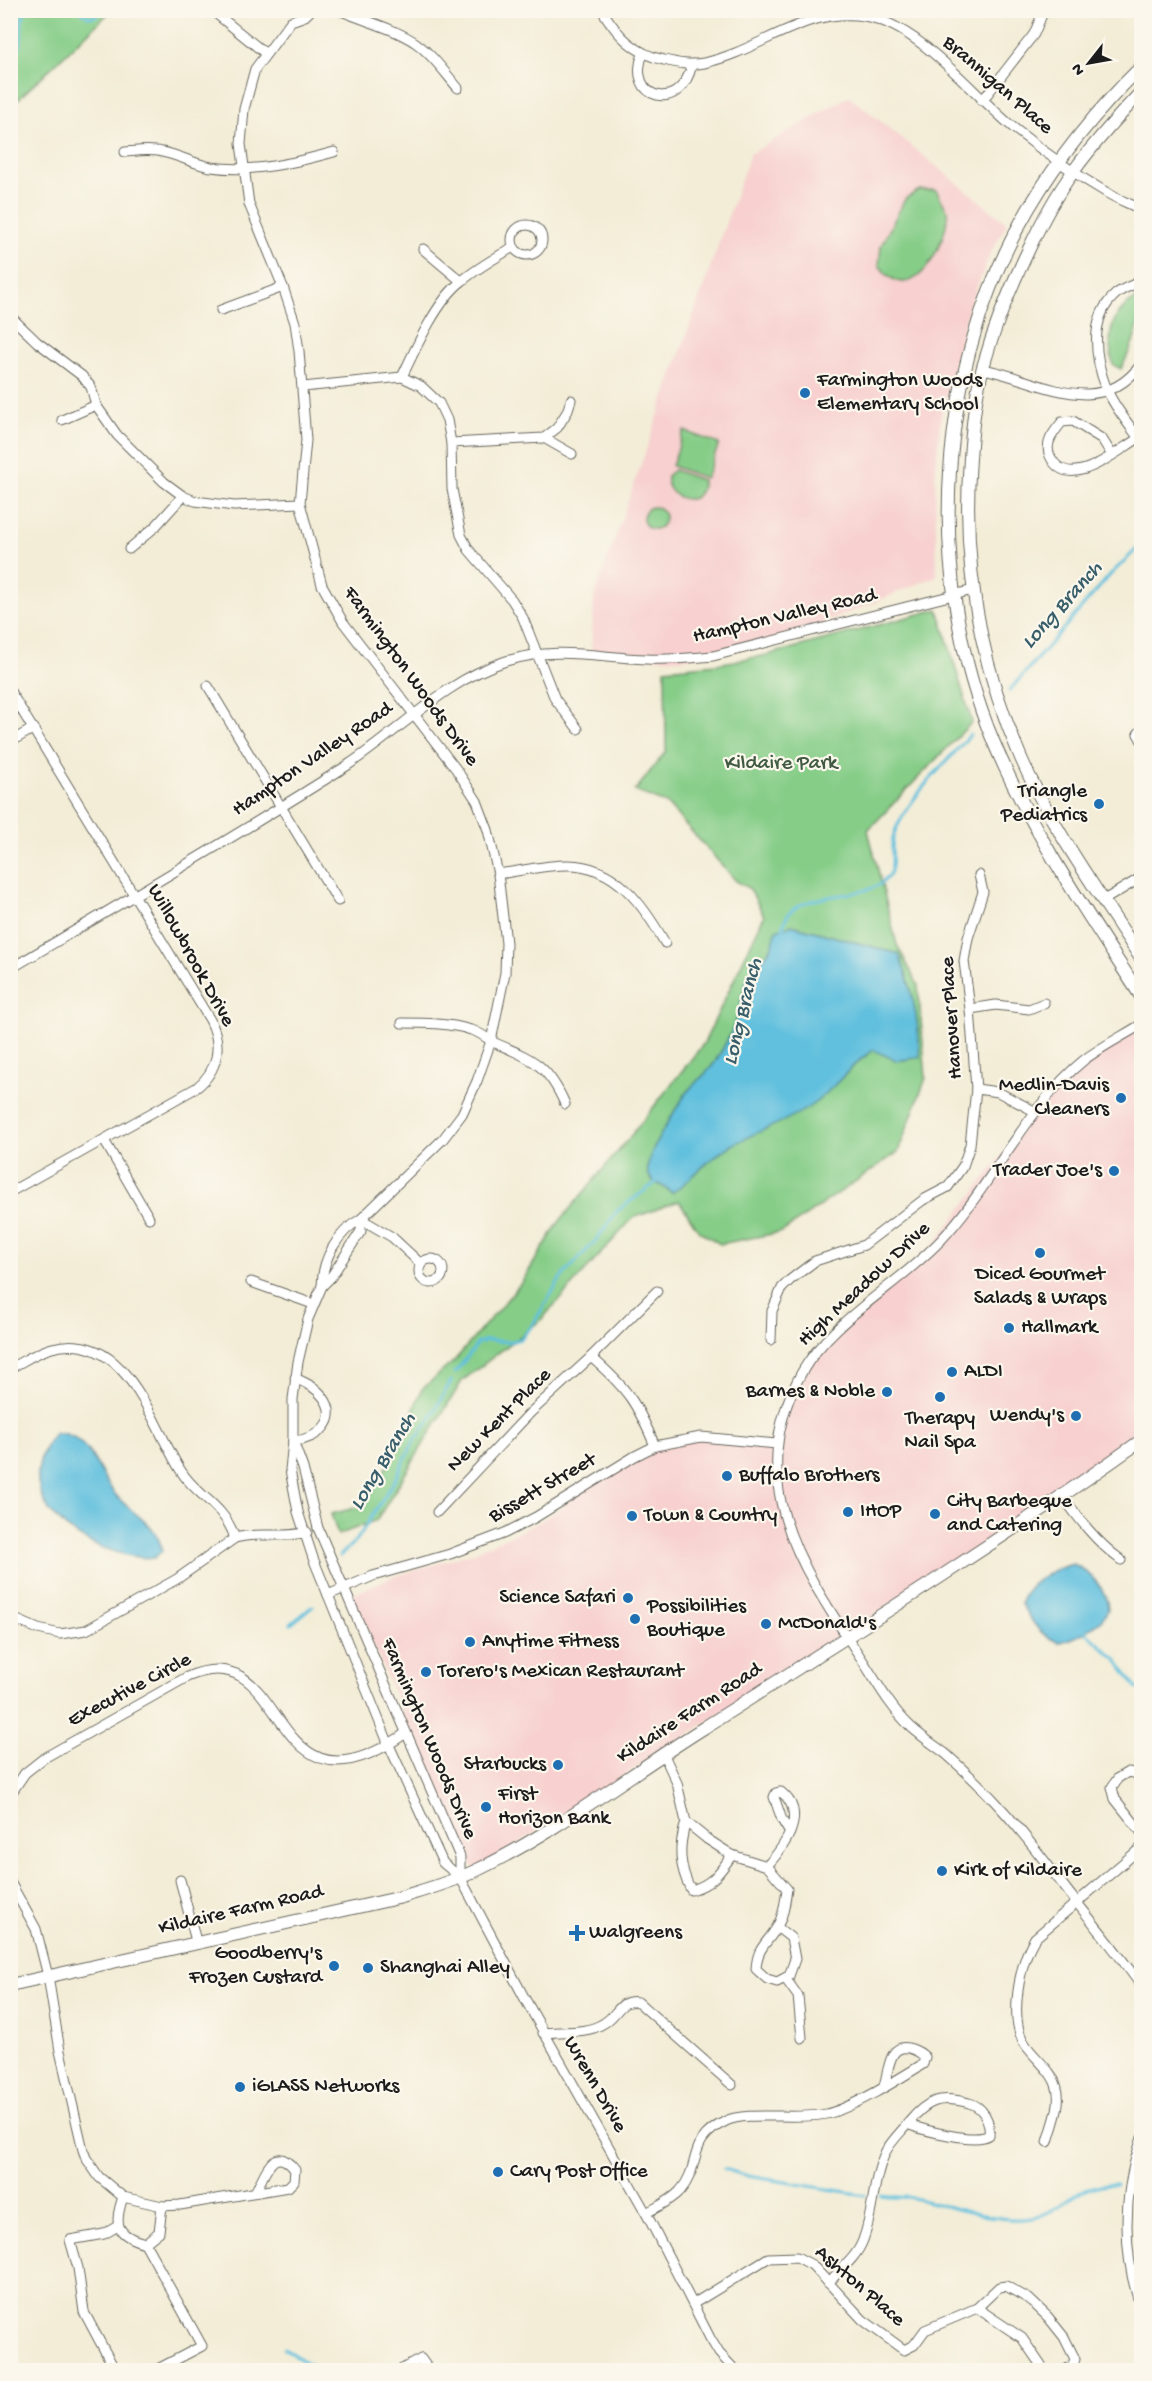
<svg xmlns="http://www.w3.org/2000/svg" width="1152" height="2381" viewBox="0 0 1152 2381" font-family="'Gochi Hand',sans-serif">
	<style>
		.built { fill: #f7d0cf }
		.green { fill: #86cd88; stroke: #517452; stroke-width: 1.5 }
		.water { fill: #60c0de; stroke: #3e6e7d; stroke-width: 1.5 }
		.lines { fill: none; stroke-linecap: round; stroke-linejoin: round }
		.stream { stroke: #60c0de; stroke-width: 3 }
		.minor-casing { stroke: #67655d; stroke-width: 11 }
		.major-casing { stroke: #67655d; stroke-width: 14 }
		.minor { stroke: #fff; stroke-width: 9 }
		.major { stroke: #fff; stroke-width: 12 }
		.poi-dot { fill: #1f6fb2; stroke: #fbf7ec; stroke-width: 2 }
		.labels { text-anchor: middle; dominant-baseline: central; stroke-width: 4.5; stroke-linejoin: round; paint-order: stroke }
		.street-label { font-size: 21px; fill: #1c1c1c; stroke: #fbf7ec }
		.poi-label { font-size: 21px; fill: #1c1c1c; stroke: #fbf7ec; text-anchor: start }
		.park-label { font-size: 21px; fill: #415a42; stroke: #fbf7ec }
		.water-label { font-size: 22px; font-style: italic; fill: #375e6a; stroke: #fbf7ec }
	</style>
	<rect width="100%" height="100%" fill="#fbf7ec"/>
	<filter id="ink" filterUnits="userSpaceOnUse"><feTurbulence type="fractalNoise" baseFrequency=".0167" numOctaves="2"/><feDisplacementMap in="SourceGraphic" scale="12" xChannelSelector="R" yChannelSelector="G"/><feConvolveMatrix kernelMatrix="1 2 1 2 8 2 1 2 1" color-interpolation-filters="sRGB"/></filter>
	<filter id="wash" filterUnits="userSpaceOnUse"><feTurbulence type="fractalNoise" baseFrequency=".008" numOctaves="4" result="noise"/><feDisplacementMap in="SourceGraphic" scale="24" xChannelSelector="R" yChannelSelector="G"/><feGaussianBlur stdDeviation="1.35" result="paint"/><feColorMatrix in="noise" values="0 0 0 0 0 0 0 0 0 0 0 0 0 0 0 0 0 1.4 0 .05"/><feComposite in="paint" operator="in"/></filter>
	<g filter="url(#wash)">
		<rect width="100%" height="100%" fill="#f3edd7"/>
		<g class="built">
			<polygon points="849,96 1007,223 989,256 969,307 941,415 935,475 937,576 783,640 680,659 591,653 594,598 750,154"/>
			<polygon points="1141,1024 1141,1438 1078,1483 476,1871 460,1849 352,1595 392,1577 472,1553 535,1524 564,1507 562,1501 635,1456 701,1437 777,1443 781,1424 817,1350 924,1257 1036,1112 1083,1061"/>
		</g>
		<g class="green">
			<polygon points="11,10 111,10 111,11 11,106"/>
			<path d="M 919,190 L 936,190 L 948,212 C 947,220 946,229 943,236 C 933,266 906,305 879,265 L 881,246 L 905,199 Z"/>
			<path d="M 1141,297 C 1142,324 1133,345 1121,369 L 1113,365 C 1106,335 1111,309 1141,297 Z"/>
			<polygon points="684,431 719,444 706,478 672,466"/>
			<path d="M 674,470 L 702,480 C 704,511 664,500 667,476 Z"/>
			<circle cx="654" cy="518" r="11"/>
			<polygon points="938,609 972,722 868,830 897,945 918,985 926,1078 898,1152 782,1232 720,1244 699,1231 679,1201 633,1218 541,1320 462,1381 377,1520 338,1535 331,1514 363,1506 397,1450 422,1389 454,1361 522,1282 559,1222 629,1138 704,1043 764,916 750,889 736,881 667,804 635,791 666,751 665,669 717,664 767,655"/>
		</g>
		<g class="water">
			<path d="M 791,925 L 899,954 C 912,987 919,1022 920,1057 L 897,1061 L 874,1050 C 850,1064 835,1089 812,1105 C 786,1123 756,1131 729,1147 C 708,1159 692,1179 672,1193 C 663,1183 645,1184 648,1165 C 650,1148 677,1107 687,1092 C 696,1081 707,1074 715,1062 C 724,1047 734,1029 739,1012 C 742,1000 743,987 749,976 C 761,955 772,958 776,930 Z"/>
			<path d="M 55,1433 C 64,1433 70,1434 77,1440 C 95,1453 101,1477 115,1494 C 130,1513 159,1525 162,1551 L 154,1558 C 90,1558 0,1503 55,1433 Z"/>
			<path d="M 1073,1564 C 1090,1572 1108,1590 1108,1610 C 1101,1626 1076,1639 1059,1642 C 1039,1636 1032,1621 1021,1604 C 1025,1582 1054,1569 1073,1564 Z"/>
		</g>
		<g class="lines">
			<g class="stream">
				<polyline points="79,10 89,17 96,16 102,10"/>
				<path d="M 10,63 C 14,58 19,52 20,45 C 23,33 18,20 27,10"/>
				<polyline points="1009,691 1111,574 1142,544"/>
				<path d="M 783,929 C 786,887 861,903 884,881 C 895,871 892,860 892,847 C 892,839 896,828 900,821 C 917,789 947,762 970,735"/>
				<polyline points="455,1373 478,1343 487,1340 509,1342 520,1339 532,1326 560,1279 597,1239 617,1211 658,1181"/>
				<polyline points="340,1556 358,1538 393,1483 413,1443 430,1419 451,1381"/>
				<polyline points="291,1624 313,1606"/>
				<polyline points="1086,1632 1117,1660 1136,1687 1142,1689"/>
				<polyline points="724,2169 748,2176 865,2195"/>
				<polyline points="1137,2187 1142,2188"/>
				<path d="M 881,2196 C 891,2198 903,2196 913,2198 C 946,2205 999,2224 1032,2218 C 1062,2212 1077,2182 1116,2184"/>
				<polyline points="284,2349 319,2370"/>
			</g>
		</g>
	</g>
	<g filter="url(#ink)">
		<g class="lines">
			<g class="minor-casing">
				<g id="minor">
					<path d="M 311,10 L 305,16 L 291,21 L 255,69 L 244,109 L 241,144 L 249,204 L 283,287 L 295,323 L 299,351 L 306,440 L 300,503 L 322,585 L 343,622 L 456,769 L 477,801 L 488,830 L 498,874 L 506,943 L 505,973 L 491,1041 L 477,1081 L 462,1114 L 443,1139 L 361,1219 C 337,1232 322,1260 322,1286 L 331,1277 L 361,1231 L 361,1219"/>
					<path d="M 339,10 C 364,21 394,28 416,43 C 433,55 445,73 458,88"/>
					<path d="M 602,10 C 617,35 635,54 664,60 C 677,63 690,66 704,63 C 760,51 804,7 864,16 C 919,24 972,94 1015,129 C 1045,153 1076,175 1109,194 C 1119,200 1131,204 1142,210"/>
					<polyline points="219,16 266,54"/>
					<path d="M 643,54 C 625,98 681,116 692,64"/>
					<polyline points="982,101 1034,34 1044,10"/>
					<path d="M 125,152 C 138,151 150,149 162,152 C 179,155 194,164 211,167 C 252,173 294,163 334,152"/>
					<circle cx="527" cy="240" r="15"/>
					<polyline points="423,249 461,281"/>
					<polyline points="221,310 283,287"/>
					<polyline points="10,316 37,342 82,376 91,387 96,405 117,435 164,482 183,496 195,501 234,506 300,503"/>
					<path d="M 983,369 C 1038,379 1099,423 1142,363"/>
					<path d="M 402,377 C 415,349 437,300 462,281 C 477,268 496,258 513,247"/>
					<polyline points="303,387 402,377 421,386 439,403 447,420 451,443 452,489 461,535 469,550 512,600 523,618 555,699 578,729"/>
					<polyline points="62,420 96,405"/>
					<polyline points="544,438 572,454"/>
					<path d="M 1141,441 C 1129,425 1115,408 1107,390 C 1095,360 1088,318 1116,294 C 1123,288 1133,285 1142,281"/>
					<polyline points="451,443 544,438 557,428 567,412 571,400"/>
					<path d="M 1112,455 L 1102,439 L 1073,421 L 1062,422 C 1054,432 1044,443 1050,456 C 1068,494 1117,451 1139,438"/>
					<polyline points="129,549 155,527 183,496"/>
					<polyline points="208,686 338,901"/>
					<path d="M 10,691 L 210,1020 C 223,1045 218,1071 196,1088 L 10,1192"/>
					<polyline points="1142,729 1138,734 1142,741"/>
					<polyline points="10,742 34,728"/>
					<path d="M 498,874 C 521,871 545,865 568,865 C 616,865 644,906 665,943"/>
					<polyline points="1104,900 1142,877"/>
					<path d="M 10,969 C 123,902 237,836 348,765 C 401,730 444,681 506,661 C 556,646 596,657 646,659 C 668,660 691,658 713,656 L 973,590"/>
					<polyline points="970,1009 996,1005 1029,1009 1044,1003"/>
					<path d="M 402,1023 C 424,1023 450,1023 471,1030 C 480,1032 487,1039 495,1043 C 533,1059 548,1065 565,1104"/>
					<path d="M 1142,1024 C 1123,1036 1101,1047 1084,1060 C 1028,1105 991,1187 941,1240 C 899,1285 832,1319 802,1372 C 743,1478 798,1563 857,1652 C 874,1677 889,1707 911,1727 C 922,1737 934,1745 946,1754 C 964,1770 983,1788 999,1806 C 1024,1833 1047,1864 1069,1893 C 1094,1924 1119,1954 1142,1987"/>
					<polyline points="976,1089 998,1092 1036,1112"/>
					<polyline points="104,1140 149,1218"/>
					<polyline points="361,1219 392,1237 421,1264"/>
					<circle cx="431" cy="1271" r="12"/>
					<polyline points="251,1282 313,1304"/>
					<polyline points="322,1286 308,1319 298,1362 293,1399 293,1441 290,1470 298,1512 313,1558 389,1745 443,1863 460,1877"/>
					<polyline points="771,1340 772,1311 782,1288 790,1280 815,1261 864,1245 923,1200 948,1187 963,1166 970,1145 976,1089 970,1009 964,961 968,938 983,892 979,875"/>
					<path d="M 591,1357 C 627,1388 637,1403 655,1446"/>
					<path d="M 10,1368 C 24,1361 37,1352 52,1348 C 127,1329 151,1424 181,1471 C 197,1497 223,1503 235,1538"/>
					<polyline points="293,1441 303,1468 318,1528 460,1857 460,1877 525,1999 646,2213 710,2338 719,2353 735,2370"/>
					<path d="M 293,1441 C 317,1440 341,1420 323,1397 C 316,1387 306,1383 295,1378"/>
					<path d="M 1061,1494 C 1079,1519 1096,1542 1121,1560"/>
					<polyline points="437,1512 530,1413 591,1357 657,1291"/>
					<polyline points="328,1595 373,1576 450,1554 505,1533 536,1517 635,1456 655,1446 701,1437 777,1444"/>
					<path d="M 10,1617 L 38,1629 L 60,1634 L 86,1630 L 177,1579 L 235,1538 C 258,1531 284,1539 307,1532"/>
					<path d="M 663,1753 L 677,1783 L 686,1822 L 707,1839 L 732,1855 L 767,1866 L 787,1889 C 785,1902 784,1915 777,1927 C 767,1944 757,1947 756,1969 L 767,1979 L 777,1982 L 789,1976 L 795,1959 L 791,1938 L 777,1927"/>
					<polyline points="1142,1775 1128,1772 1118,1778 1112,1787 1115,1799 1142,1833"/>
					<path d="M 10,1795 L 25,1773 L 44,1758 L 187,1677 C 294,1630 263,1833 406,1733"/>
					<path d="M 686,1822 C 678,1847 679,1867 691,1890 C 712,1885 720,1872 732,1855"/>
					<path d="M 767,1866 C 784,1847 809,1814 781,1792 L 776,1793 L 774,1797 L 782,1820 L 790,1833"/>
					<polyline points="180,1880 196,1941"/>
					<path d="M 10,1882 L 36,1929 L 48,1976 L 60,2051 L 83,2150 L 86,2158 L 99,2177 L 123,2197 L 162,2206 L 180,2205 L 288,2187 L 294,2181 L 295,2170 C 272,2140 264,2179 255,2192"/>
					<polyline points="785,1978 798,1996 802,2038"/>
					<path d="M 543,2033 C 562,2031 588,2034 604,2023 C 618,2015 620,1998 638,2002 L 732,2085"/>
					<path d="M 1142,2138 C 1122,2195 1122,2255 1142,2311"/>
					<path d="M 1048,2142 C 1052,2126 1062,2105 1057,2088 C 1053,2071 1035,2059 1025,2044 C 1008,2019 1020,1962 1035,1938 L 1142,1847"/>
					<path d="M 123,2197 C 114,2224 115,2235 145,2243 L 159,2232 L 162,2206"/>
					<path d="M 646,2213 C 657,2207 671,2201 680,2191 C 703,2164 685,2141 726,2121 C 746,2111 799,2120 826,2114 C 851,2109 899,2079 923,2064 L 925,2057 C 921,2053 918,2051 912,2049 C 889,2041 889,2069 884,2086"/>
					<polyline points="145,2243 202,2346 156,2370"/>
					<path d="M 828,2283 C 840,2270 857,2257 863,2240 C 874,2212 872,2180 886,2151 C 892,2140 901,2132 909,2122 C 927,2100 940,2095 969,2103 C 982,2106 991,2121 989,2135 C 975,2144 923,2130 907,2124"/>
					<polyline points="693,2304 768,2258 797,2257 812,2265 863,2320 904,2350 914,2345 925,2330 977,2308 999,2287 1006,2286 1029,2299 1048,2317 1064,2337 1075,2359 1073,2365 1065,2370"/>
					<polyline points="977,2308 1022,2338 1044,2370"/>
					<polyline points="13,2370 14,2370"/>
					<polyline points="115,2370 84,2312 78,2268 70,2240 104,2234 118,2226"/>
					<polyline points="400,2370 421,2359 429,2370"/>
				</g>
			</g>
			<g class="major-casing">
				<g id="major">
					<path d="M 1142,66 C 1099,108 1059,157 1029,208 C 936,365 923,575 994,743 C 1032,833 1089,916 1142,998"/>
					<path d="M 1142,91 C 1118,117 1094,143 1073,172 C 1055,196 1041,223 1028,251 C 1010,288 994,328 983,367 C 975,396 972,428 970,458 C 962,562 979,662 1021,758 C 1052,829 1100,894 1142,960"/>
					<path d="M 10,1985 L 398,1898 C 424,1890 450,1883 475,1871 C 555,1833 627,1776 702,1729 C 850,1635 999,1542 1142,1440"/>
				</g>
			</g>
			<use href="#minor" class="minor"/>
			<use href="#major" class="major"/>
		</g>
	</g>
	<g class="poi-dot">
		<circle cx="805" cy="393" r="6"/>
		<circle cx="1099" cy="804" r="6"/>
		<circle cx="1121" cy="1098" r="6"/>
		<circle cx="1114" cy="1171" r="6"/>
		<circle cx="1040" cy="1253" r="6"/>
		<circle cx="1009" cy="1328" r="6"/>
		<circle cx="952" cy="1372" r="6"/>
		<circle cx="887" cy="1392" r="6"/>
		<circle cx="940" cy="1397" r="6"/>
		<circle cx="1076" cy="1416" r="6"/>
		<circle cx="727" cy="1476" r="6"/>
		<circle cx="848" cy="1512" r="6"/>
		<circle cx="935" cy="1514" r="6"/>
		<circle cx="632" cy="1516" r="6"/>
		<circle cx="628" cy="1598" r="6"/>
		<circle cx="635" cy="1619" r="6"/>
		<circle cx="766" cy="1624" r="6"/>
		<circle cx="470" cy="1642" r="6"/>
		<circle cx="426" cy="1672" r="6"/>
		<circle cx="558" cy="1765" r="6"/>
		<circle cx="486" cy="1807" r="6"/>
		<circle cx="942" cy="1871" r="6"/>
		<path d="M574 1924h6v6h6v6h-6v6h-6v-6h-6v-6h6z"/>
		<circle cx="334" cy="1966" r="6"/>
		<circle cx="368" cy="1968" r="6"/>
		<circle cx="240" cy="2087" r="6"/>
		<circle cx="498" cy="2172" r="6"/>
	</g>
	<g class="labels">
		<g class="street-label">
			<text transform="translate(997 86) rotate(41)">Brannigan Place</text>
			<text transform="translate(785 617) rotate(-13)">Hampton Valley Road</text>
			<text transform="translate(410 677) rotate(54)">Farmington Woods Drive</text>
			<text transform="translate(313 760) rotate(-34)">Hampton Valley Road</text>
			<text transform="translate(190 956) rotate(61)">Willowbrook Drive</text>
			<text transform="translate(953 1018) rotate(-94)">Hanover Place</text>
			<text transform="translate(865 1285) rotate(-43)">High Meadow Drive</text>
			<text transform="translate(500 1421) rotate(-45)">New Kent Place</text>
			<text transform="translate(543 1489) rotate(-30)">Bissett Street</text>
			<text transform="translate(130 1691) rotate(-28)">Executive Circle</text>
			<text transform="translate(690 1714) rotate(-33)">Kildaire Farm Road</text>
			<text transform="translate(428 1739) rotate(67)">Farmington Woods Drive</text>
			<text transform="translate(241 1911) rotate(-13)">Kildaire Farm Road</text>
			<text transform="translate(594 2085) rotate(60)">Wrenn Drive</text>
			<text transform="translate(859 2287) rotate(41)">Ashton Place</text>
		</g>
		<g class="poi-label">
			<text x="817" y="381">Farmington Woods<tspan x="817" dy="24">Elementary School</tspan></text>
			<text x="1087" y="792" text-anchor="end">Triangle<tspan x="1087" dy="24">Pediatrics</tspan></text>
			<text x="1109" y="1086" text-anchor="end">Medlin-Davis<tspan x="1109" dy="24">Cleaners</tspan></text>
			<text x="1102" y="1171" text-anchor="end">Trader Joe's</text>
			<text x="1040" y="1275" text-anchor="middle">Diced Gourmet<tspan x="1040" dy="24">Salads &amp; Wraps</tspan></text>
			<text x="1021" y="1328">Hallmark</text>
			<text x="964" y="1372">ALDI</text>
			<text x="875" y="1392" text-anchor="end">Barnes &amp; Noble</text>
			<text x="1064" y="1416" text-anchor="end">Wendy's</text>
			<text x="940" y="1419" text-anchor="middle">Therapy<tspan x="940" dy="24">Nail Spa</tspan></text>
			<text x="739" y="1476">Buffalo Brothers</text>
			<text x="947" y="1502">City Barbeque<tspan x="947" dy="24">and Catering</tspan></text>
			<text x="860" y="1512">IHOP</text>
			<text x="644" y="1516">Town &amp; Country</text>
			<text x="616" y="1598" text-anchor="end">Science Safari</text>
			<text x="647" y="1607">Possibilities<tspan x="647" dy="24">Boutique</tspan></text>
			<text x="778" y="1624">McDonald's</text>
			<text x="482" y="1642">Anytime Fitness</text>
			<text x="438" y="1672">Torero's Mexican Restaurant</text>
			<text x="546" y="1765" text-anchor="end">Starbucks</text>
			<text x="498" y="1795">First<tspan x="498" dy="24">Horizon Bank</tspan></text>
			<text x="954" y="1871">Kirk of Kildaire</text>
			<text x="589" y="1933">Walgreens</text>
			<text x="322" y="1954" text-anchor="end">Goodberry's<tspan x="322" dy="24">Frozen Custard</tspan></text>
			<text x="380" y="1968">Shanghai Alley</text>
			<text x="252" y="2087">iGLASS Networks</text>
			<text x="510" y="2172">Cary Post Office</text>
		</g>
		<g class="park-label">
			<text x="781" y="764">Kildaire Park</text>
		</g>
		<g class="water-label">
			<text transform="translate(1063 606) rotate(-48)">Long Branch</text>
			<text transform="translate(744 1012) rotate(-76)">Long Branch</text>
			<text transform="translate(384 1462) rotate(-59)">Long Branch</text>
		</g>
	</g>
	<rect width="1152" height="2381" fill="none" stroke="#fbf7ec" stroke-width="36"/>
	<g transform="translate(1089 63) rotate(239)" stroke="#fbf7ec" stroke-width="4.5" paint-order="stroke">
	<path d="M0-4.5L10 22L0 15L-10 22Z" fill="#1c1c1c"/>
	<text y="-9" font-size="16" font-weight="bold" text-anchor="middle" fill="#1c1c1c">N</text>
	</g>
</svg>
